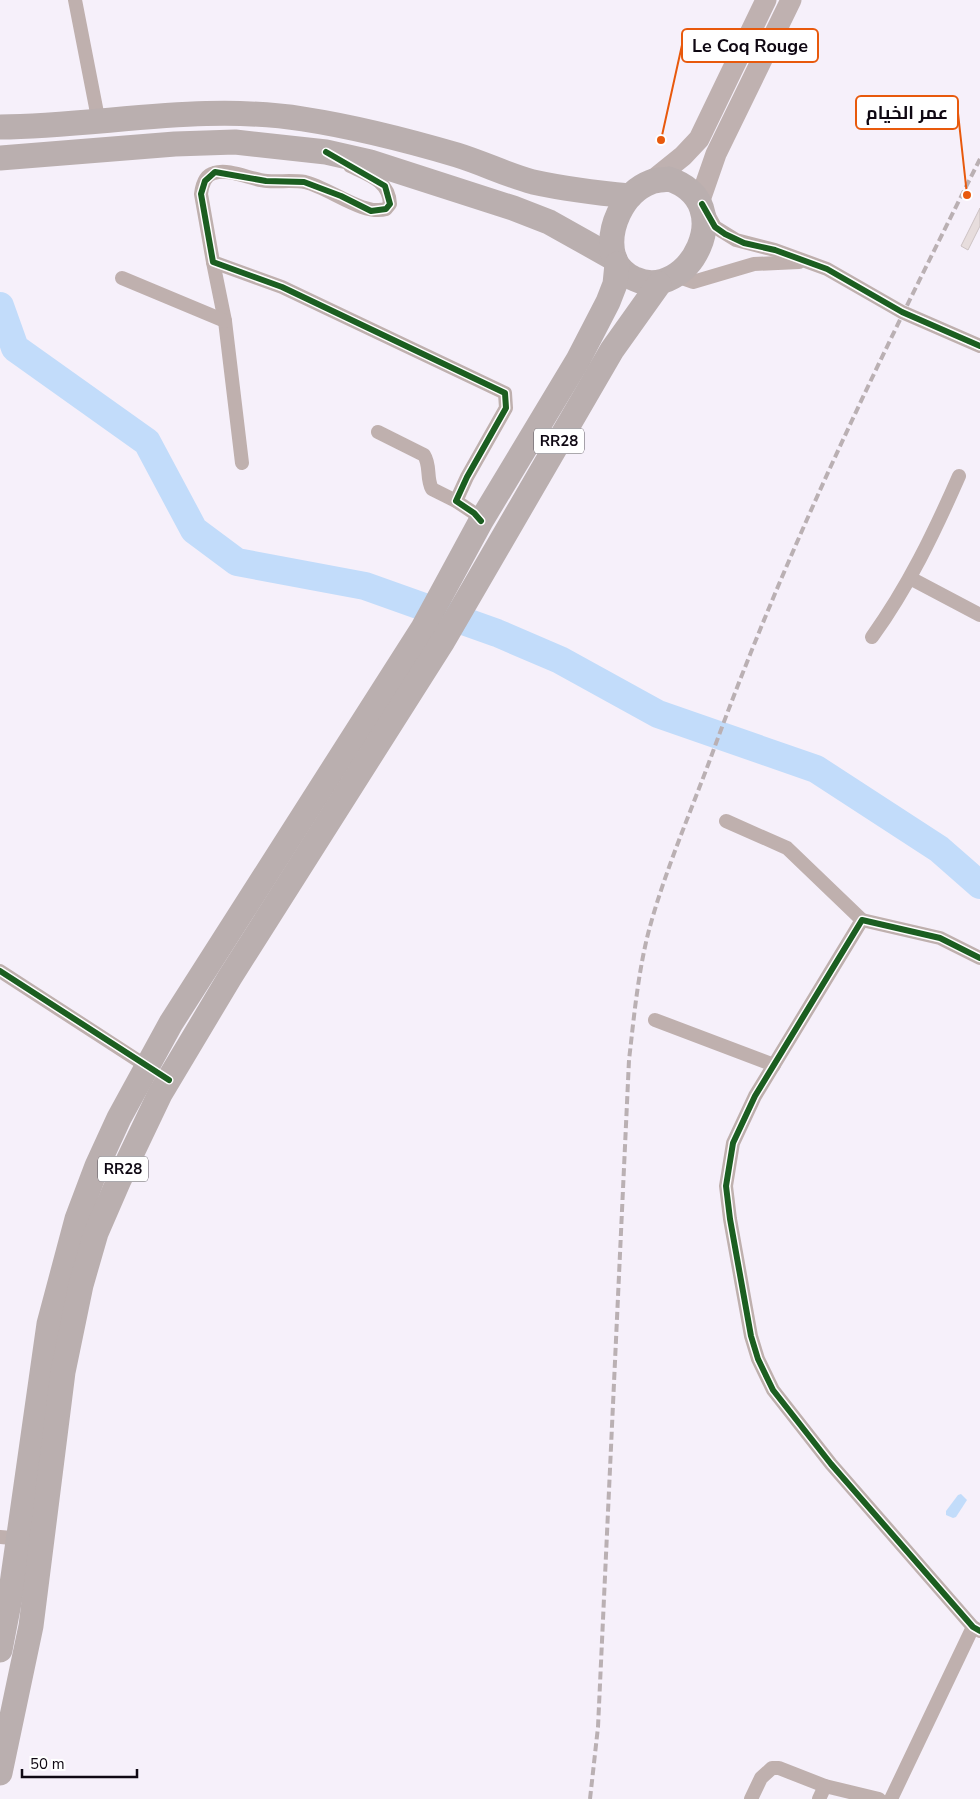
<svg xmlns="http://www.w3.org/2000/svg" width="980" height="1799" viewBox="0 0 980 1799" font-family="'Nunito Sans',Cairo,sans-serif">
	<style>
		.water { fill: #c2dcfa }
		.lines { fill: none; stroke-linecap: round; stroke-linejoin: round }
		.river { stroke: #c2dcfa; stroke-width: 28 }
		.building { fill: #e7dddd; stroke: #ccc2c3 }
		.street { stroke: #bfb0ae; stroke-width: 14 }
		.primary { stroke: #bfb1b0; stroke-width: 21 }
		.highway { stroke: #baafaf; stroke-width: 25 }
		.rail { stroke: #bab0b3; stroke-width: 4; stroke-dasharray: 8 4; stroke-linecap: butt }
		.cycleway-casing { stroke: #fff; stroke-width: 9 }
		.cycleway { stroke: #1b5e20; stroke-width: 6 }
		.labels { text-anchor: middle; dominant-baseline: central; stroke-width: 5; stroke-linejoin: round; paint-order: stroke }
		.shield { fill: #fff; stroke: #57525a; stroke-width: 1 }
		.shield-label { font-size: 15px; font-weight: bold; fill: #0f0813 }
		.leader { fill: none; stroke: #e8590c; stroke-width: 2 }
		.callout-dot { fill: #e8590c; stroke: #fff; stroke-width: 2 }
		.callout { fill: #fff; stroke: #e8590c; stroke-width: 2 }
		.callout-label { font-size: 18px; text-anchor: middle; font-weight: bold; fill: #0f0813 }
	</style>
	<rect width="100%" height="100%" fill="#f6f0fa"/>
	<polygon class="water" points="961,1494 967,1500 956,1517 953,1518 946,1515 946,1511 958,1495"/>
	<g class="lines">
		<polyline class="river" points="0,306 15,348 147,442 194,530 237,562 365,586 497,633 560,660 658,714 816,769 939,849 980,885"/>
	</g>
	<polygon class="building" points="980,208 980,226 968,250 961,246"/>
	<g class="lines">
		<g class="street">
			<polyline points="75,0 99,123"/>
			<path d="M 350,166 C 369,175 389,181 390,204 L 386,209 C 363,216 330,188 305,182 C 292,180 279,182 267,181 C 251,180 230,168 214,173 C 205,175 202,186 201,194 L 213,262 L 282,287 L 505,393 L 506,408 L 467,477 L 456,501 L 474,513 L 481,521"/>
			<polyline points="707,212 715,227 736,240 775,250 827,269 902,312 980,346"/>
			<polyline points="213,262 225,321 242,463"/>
			<polyline points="676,276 693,282 754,264 799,262"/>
			<polyline points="122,278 225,321"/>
			<path d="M 378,432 L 424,455 C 431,466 426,478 432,489 L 456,501"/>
			<polyline points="910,578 980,615"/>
			<path d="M 872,637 C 908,587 934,533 959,476"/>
			<polyline points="726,821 787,848 862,920"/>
			<polyline points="980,958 940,938 862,920 755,1096 733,1143 726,1186 730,1219 751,1336 758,1359 773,1390 831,1464 973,1627 980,1631"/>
			<polyline points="0,971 151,1069"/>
			<polyline points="655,1020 774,1065"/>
			<polyline points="0,1537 24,1539"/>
			<polyline points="751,1799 761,1778 772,1768 779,1768 825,1786 879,1799"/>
			<polyline points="819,1799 825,1786"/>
			<polyline points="891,1799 973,1627"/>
		</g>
		<g class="primary">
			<polyline points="652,181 683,156 699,139 766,0"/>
			<polyline points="700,200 716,154 791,0"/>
		</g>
		<g class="highway">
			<path d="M 0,127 C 101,126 202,103 303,119 C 355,127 406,140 457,155 C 483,163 507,175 533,182 C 565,189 597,193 630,196"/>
			<polyline points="0,158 175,144 235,142 326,152 370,162 513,208 549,222 615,259"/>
			<path d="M 669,179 C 741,203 688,303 635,279 C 627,276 617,267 614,258 C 606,230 622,193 651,182 C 656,180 663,180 669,179 Z"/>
			<polyline points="0,1650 10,1598 49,1324 77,1219 97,1166 119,1118 171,1023 423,628 481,521 578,360 608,302 615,284 617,264"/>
			<polyline points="0,1773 31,1626 63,1372 81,1285 96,1233 119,1180 160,1094 230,977 443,641 612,350 659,284"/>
		</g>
		<path class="rail" d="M 590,1799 L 598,1727 L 629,1060 C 634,1017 638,972 649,930 C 666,867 693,807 715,746 C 789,544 883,351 980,159"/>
		<g class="cycleway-casing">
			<g id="cycleway">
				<polyline points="326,152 385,186 390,204 386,209 371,211 341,196 304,182 266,181 215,172 205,181 201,194 213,262 282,287 505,393 506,408 467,477 456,501 474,513 481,521"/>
				<polyline points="702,204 715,227 725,234 744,243 775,250 827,269 902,312 980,346"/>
				<polyline points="980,958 940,938 862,920 755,1096 733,1143 726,1186 730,1219 751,1336 758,1359 773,1390 831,1464 973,1627 980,1631"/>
				<polyline points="0,971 169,1080"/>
			</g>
		</g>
		<use href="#cycleway" class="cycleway"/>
	</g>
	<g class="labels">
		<g class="shield">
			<rect x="534" y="428.5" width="50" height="25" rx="4"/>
			<rect x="98" y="1156.5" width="50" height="25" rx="4"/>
		</g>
		<g class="shield-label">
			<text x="559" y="441">RR28</text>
			<text x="123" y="1169">RR28</text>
		</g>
	</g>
	<path class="leader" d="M661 140L682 45M967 195L958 113"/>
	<g class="callout-dot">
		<circle cx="661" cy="140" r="5"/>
		<circle cx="967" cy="195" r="5"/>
	</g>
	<g class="callout">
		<rect x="682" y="29" width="136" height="33" rx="5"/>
		<rect x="856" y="96" width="102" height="33" rx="5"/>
	</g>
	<g class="callout-label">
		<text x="750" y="52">Le Coq Rouge</text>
		<text x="907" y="119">عمر الخيام</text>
	</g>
	<path d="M22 1769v8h115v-8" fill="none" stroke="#0f0813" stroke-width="2.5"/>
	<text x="30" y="1769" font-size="15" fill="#0f0813" stroke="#ffffff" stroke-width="4" paint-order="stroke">50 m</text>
</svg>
